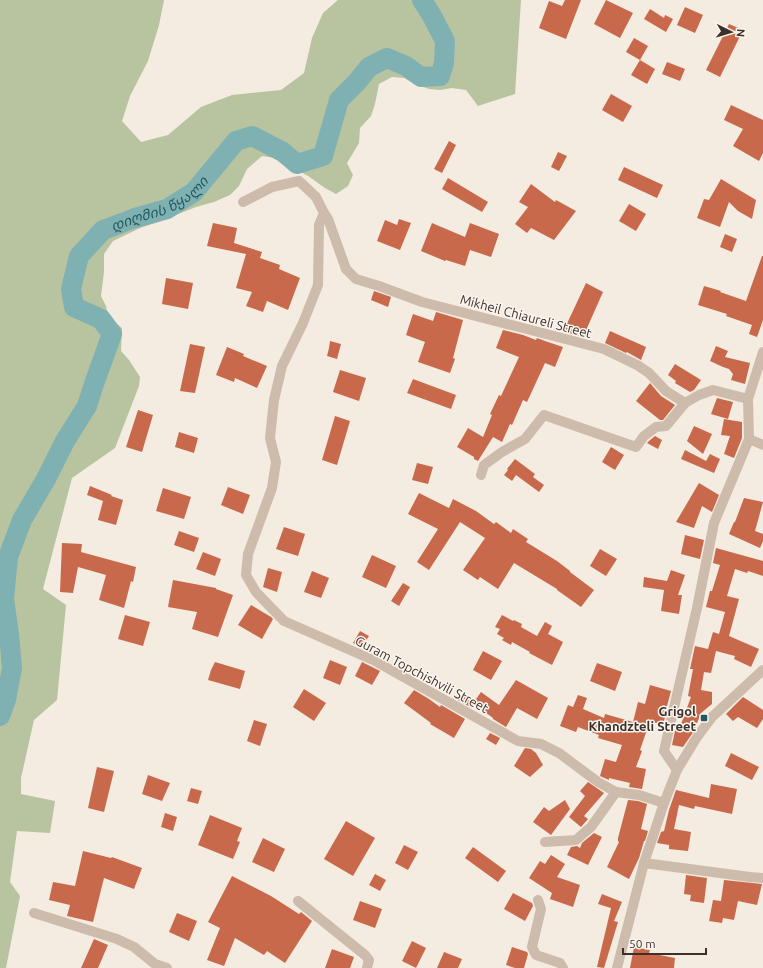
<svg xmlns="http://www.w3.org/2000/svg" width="763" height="968" viewBox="0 0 763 968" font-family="Ubuntu,'Noto Sans Georgian',sans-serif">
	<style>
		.green { fill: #b8c4a0 }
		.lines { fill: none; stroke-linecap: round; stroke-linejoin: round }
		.river { stroke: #7fb0b2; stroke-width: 20 }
		.building { fill: #c8694b }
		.minor { stroke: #cdbbac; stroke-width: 10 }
		.poi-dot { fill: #1f5a5e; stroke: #fbf5ee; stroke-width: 1.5 }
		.labels { text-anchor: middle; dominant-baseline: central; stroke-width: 3; stroke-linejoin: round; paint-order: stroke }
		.street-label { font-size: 13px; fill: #3b302b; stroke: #fbf5ee }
		.poi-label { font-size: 13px; font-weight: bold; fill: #3b302b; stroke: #fbf5ee; text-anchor: end }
		.water-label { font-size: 14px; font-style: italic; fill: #1f5a5e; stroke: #fbf5ee }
	</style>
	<rect width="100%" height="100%" fill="#f4ebe1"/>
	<polygon class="green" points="0,0 164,0 159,25 148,61 130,96 122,121 141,142 168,135 201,107 232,95 281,90 304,73 312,38 323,13 338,0 521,0 515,94 478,106 466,90 452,88 440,90 429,89 415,84 404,78 392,77 379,84 375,104 371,116 360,128 359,143 347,163 353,175 348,186 336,194 325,188 308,176 275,158 262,156 247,169 239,186 230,195 214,202 196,207 158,222 140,228 113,241 104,254 104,272 101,296 106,306 108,316 122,328 121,351 129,360 140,377 139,386 115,448 72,478 43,589 66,605 57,700 34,720 21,778 21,794 55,801 50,833 17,831 10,882 20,896 6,968 0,968"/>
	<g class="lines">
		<path class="river" id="s1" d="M 0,716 L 6,700 L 12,668 L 9,634 L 4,599 L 8,557 L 22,520 L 46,479 L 65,441 L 87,406 L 94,384 L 112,334 L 101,319 L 74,307 L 71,289 L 79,256 L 103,230 L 135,218 L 167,209 L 194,192 L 236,141 L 252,136 L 283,152 L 297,164 L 323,156 L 339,100 L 357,82 L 369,67 L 387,58 L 406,66 L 421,77 L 440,76 L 444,63 L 445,41 L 432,16 L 422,0"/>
	</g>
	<g class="building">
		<polygon points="565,0 581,0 566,39 539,28 549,1 562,6"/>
		<polygon points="606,0 633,13 620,38 594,24"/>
		<polygon points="685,7 703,15 695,33 677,25"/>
		<polygon points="650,9 664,18 665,15 673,19 666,32 644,19"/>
		<polygon points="729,24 743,30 720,77 706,70"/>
		<polygon points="634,38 648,46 640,60 626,52"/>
		<polygon points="640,60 655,69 647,84 631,75"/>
		<polygon points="667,62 685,69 680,81 662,74"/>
		<polygon points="611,94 632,106 623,122 602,110"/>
		<polygon points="731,105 763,120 763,153 759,161 733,146 743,129 724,120"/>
		<polygon points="449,141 456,145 442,173 434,169"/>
		<polygon points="558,152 567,156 559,171 551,167"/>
		<polygon points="624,167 663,185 657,198 618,180"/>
		<polygon points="448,178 488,202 482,212 442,189"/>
		<polygon points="721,179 756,200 752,219 738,211 729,202 720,227 697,218 704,199 709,200"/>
		<polygon points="531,184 555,202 556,200 576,211 554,240 531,228 527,233 515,224 528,207 519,202"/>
		<polygon points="629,204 646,214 636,231 619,221"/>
		<polygon points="399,219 411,223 400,250 377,241 385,220 397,225"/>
		<polygon points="213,223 237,228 234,243 262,252 260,258 280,265 279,269 300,278 288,310 267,301 263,312 246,306 252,292 236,288 246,254 207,246"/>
		<polygon points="432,223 465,237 470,223 499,234 491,257 470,250 465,266 446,260 445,261 421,251"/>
		<polygon points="725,234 737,239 732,252 720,247"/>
		<polygon points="762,256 763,256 763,320 757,337 749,334 752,325 726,316 727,314 698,305 704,286 721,291 720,292 746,301"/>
		<polygon points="166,278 193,283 188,309 162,304"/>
		<polygon points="586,283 603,292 583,337 574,335 564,330"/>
		<polygon points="374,291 391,297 388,307 371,300"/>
		<polygon points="436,312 463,320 453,358 455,359 450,373 418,362 425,342 406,335 413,314 433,321"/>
		<polygon points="503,330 523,335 536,340 537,338 545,341 563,347 555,367 545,363 527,402 523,400 512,425 510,424 502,442 493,437 478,461 474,459 474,457 457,447 468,428 483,437 492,415 490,414 499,395 501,396 519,357 496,348"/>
		<polygon points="610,331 646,347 641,360 627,352 626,353 605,343"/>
		<polygon points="330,341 341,344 337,359 327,356 329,348"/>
		<polygon points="190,344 205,347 195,393 180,391"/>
		<polygon points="716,346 728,351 725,357 750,363 745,384 731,380 733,374 729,369 723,367 710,361"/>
		<polygon points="227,347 244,354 243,356 267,366 257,388 235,378 234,382 216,375"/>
		<polygon points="675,364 701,380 694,390 690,392 675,383 676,381 668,375"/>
		<polygon points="340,370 366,378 359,401 333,392"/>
		<polygon points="413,379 456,395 451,409 407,393"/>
		<polygon points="650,383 661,396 675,405 663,420 660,420 636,401"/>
		<polygon points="717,398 733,402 728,419 711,414"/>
		<polygon points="138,410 153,415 142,452 126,447"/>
		<polygon points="335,416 350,421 337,465 322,460"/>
		<polygon points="724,419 742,422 742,438 734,458 724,454 730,436 721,435"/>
		<polygon points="694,426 712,434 703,454 687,441"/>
		<polygon points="179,432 198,438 194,453 175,447"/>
		<polygon points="655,436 662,440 658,449 647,443 649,441"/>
		<polygon points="611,447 624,455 615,470 602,462"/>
		<polygon points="685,450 706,461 710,454 720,459 714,473 681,459"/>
		<polygon points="515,459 535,474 533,477 544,485 539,492 516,475 512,481 504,475 508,470 507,469"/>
		<polygon points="417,463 433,467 428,484 412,480"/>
		<polygon points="699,483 719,495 712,512 702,506 694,528 676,522"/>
		<polygon points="90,486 112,495 111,496 123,500 116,525 98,520 103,501 87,495"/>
		<polygon points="228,487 250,495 243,514 221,505"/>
		<polygon points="163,488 191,497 184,519 156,511"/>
		<polygon points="419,493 449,508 453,499 476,511 494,524 496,522 511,533 513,529 528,539 526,542 557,561 570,571 570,572 594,590 581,607 557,590 557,589 514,563 498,589 480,577 478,580 463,570 485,538 460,522 429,570 417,562 438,529 408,514"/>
		<polygon points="744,498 763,502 755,531 763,534 763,541 760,548 729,534 734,522 735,522"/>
		<polygon points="284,527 305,534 298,556 276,549"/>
		<polygon points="179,531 199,538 194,552 174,545"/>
		<polygon points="685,535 704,540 700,559 681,554"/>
		<polygon points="62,543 82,544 81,552 136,567 133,582 131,581 124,608 99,600 106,575 78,567 73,593 60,592"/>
		<polygon points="716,548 763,561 763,576 748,571 747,573 735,569 727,596 739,599 729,636 759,649 751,667 734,659 735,656 716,651 711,673 704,672 701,690 712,692 712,704 701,713 694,731 683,747 672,745 676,726 680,727 691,697 688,696 693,669 690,669 695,646 708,649 713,632 719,634 725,612 706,607 710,591 712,591 720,565 713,563"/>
		<polygon points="600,549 617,559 606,576 590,566"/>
		<polygon points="203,552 221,559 215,576 196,569"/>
		<polygon points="372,555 396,566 386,588 362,577"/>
		<polygon points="268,568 282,572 277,592 263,587"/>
		<polygon points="671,570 685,575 678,595 682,595 679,614 661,611 664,590 643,587 644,577 667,581"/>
		<polygon points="312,571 329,578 321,598 304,592"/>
		<polygon points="173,580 216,588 216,589 233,595 218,637 192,629 197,612 168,607"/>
		<polygon points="403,583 410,587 399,606 391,601"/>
		<polygon points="251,605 271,617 273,619 262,639 238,625"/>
		<polygon points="125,615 150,622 143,646 118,639"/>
		<polygon points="502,615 513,621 514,620 522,624 521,627 537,636 545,622 552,626 548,634 563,642 552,665 529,653 530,652 512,642 511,645 502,640 504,638 497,634 500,629 495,627"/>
		<polygon points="360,631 369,636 361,648 353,643"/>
		<polygon points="483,651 502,661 491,680 473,670"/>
		<polygon points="330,660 347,667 340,685 323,678"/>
		<polygon points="215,662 245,671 240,689 208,680 211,670"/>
		<polygon points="362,662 380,671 372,685 355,676"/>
		<polygon points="597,663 622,672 615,691 590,681"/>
		<polygon points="516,680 548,698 537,719 517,708 506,727 493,719 493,718 474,704 472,708 456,699 459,694 474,702 481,692 499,705"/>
		<polygon points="650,685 671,691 666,710 667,710 663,725 650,721 640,750 642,751 636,767 646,769 642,789 629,787 630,783 609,778 609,780 600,776 605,759 616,762 622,745 598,738 599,735 578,727 576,732 560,726 568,705 573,707 578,695 587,698 583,709 604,718 605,714 633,722 638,702 645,704"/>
		<polygon points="304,689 326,703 314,721 293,707"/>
		<polygon points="414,690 429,699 440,707 441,705 465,719 454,738 430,724 431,723 404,703"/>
		<polygon points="743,697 763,710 763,719 757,728 738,717 733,721 726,714"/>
		<polygon points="254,720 267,724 260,746 247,741"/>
		<polygon points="490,733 500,738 496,745 486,739"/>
		<polygon points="525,748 531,749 536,753 543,765 530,777 514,766"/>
		<polygon points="731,753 759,767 752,780 725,766"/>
		<polygon points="97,767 114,771 104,812 88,808"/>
		<polygon points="148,775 170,783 162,801 142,794"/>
		<polygon points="588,782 604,793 584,816 588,819 581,827 569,817 585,796 580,791"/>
		<polygon points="711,784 737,789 732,814 695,806 694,809 679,805 674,829 691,832 688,851 669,849 669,845 657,843 661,832 664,831 669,810 676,790 709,798"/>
		<polygon points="191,788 202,791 198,804 187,801"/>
		<polygon points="565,800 570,809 551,835 533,822 544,807 549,811"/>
		<polygon points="628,800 638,801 647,804 641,829 648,831 645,841 644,841 639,858 629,879 607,867 619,842 618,841 618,838"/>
		<polygon points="165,813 177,817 173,831 161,827"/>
		<polygon points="210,815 242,828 237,841 240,842 233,859 198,845"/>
		<polygon points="346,821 375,838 353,876 324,859"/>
		<polygon points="594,833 602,837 588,865 567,855 571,847 577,846 580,848 582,843"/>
		<polygon points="263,838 285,849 274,872 252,862"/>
		<polygon points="404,845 418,852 408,870 395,863"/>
		<polygon points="473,847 506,871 498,882 465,858"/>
		<polygon points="83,851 111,858 112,857 142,868 134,889 104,878 93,922 67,916 70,905 49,900 53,882 75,886"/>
		<polygon points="551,855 565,864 557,877 580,885 573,907 550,899 552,893 529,878 540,861 545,864"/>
		<polygon points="375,874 386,880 380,891 369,885"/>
		<polygon points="686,875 707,878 704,903 690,901 691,895 684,894"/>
		<polygon points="232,876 271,896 299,914 301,912 312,921 285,963 267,951 264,955 235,938 224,966 207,960 220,928 208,922"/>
		<polygon points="724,880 762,884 757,905 738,901 734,920 723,918 722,923 709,921 713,900 721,901"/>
		<polygon points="513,893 532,903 533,906 525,921 504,909"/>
		<polygon points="602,894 622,902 614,921 618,922 604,968 597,967 611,908 598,904"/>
		<polygon points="360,901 382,909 375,928 353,920"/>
		<polygon points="177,913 197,921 189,941 169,932"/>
		<polygon points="94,939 108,945 98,968 81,968"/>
		<polygon points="412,941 426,948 416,968 402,961"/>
		<polygon points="512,947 527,952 528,954 524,968 515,968 506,965"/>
		<polygon points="634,947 650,950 649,953 675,958 674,968 630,968"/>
		<polygon points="332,949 354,957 350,968 325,968"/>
		<polygon points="444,952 462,959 458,968 437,968"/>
	</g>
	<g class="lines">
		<g class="minor">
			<polyline points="243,202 272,187 299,181 316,197 324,213 319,225 318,285 303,323 282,366 274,400 270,438 276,462 272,488 248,554 246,575 256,592 284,621 373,660 518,741 541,744 559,753 598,782 616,792 639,795 664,803"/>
			<polyline points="324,213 328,219 346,269 356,279 379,286 422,302 604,349 637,365 649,373 666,391 685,403"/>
			<polyline points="749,439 763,445"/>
			<polyline points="481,475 484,465 502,452 525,439 544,415 636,447 644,436 656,427 666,426 685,403 699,395 713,390 748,399"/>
			<polyline points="677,770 664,751 697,608 714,523 749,439 748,399 763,352"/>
			<polyline points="545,842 576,840 591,827 616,792"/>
			<polyline points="644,863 750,877 763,878"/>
			<polyline points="538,900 541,909 532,947 536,955 560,963 563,968"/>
			<polyline points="298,901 365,955 369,960 367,968"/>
			<polyline points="34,913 117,939 134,947 155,964 167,968"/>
			<polyline points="617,968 644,863 664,803 677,770 697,737 712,717 763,670"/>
		</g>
	</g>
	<rect class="poi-dot" x="700" y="714" width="8" height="8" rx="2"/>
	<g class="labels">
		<g class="street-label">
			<text transform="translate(526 316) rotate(15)">Mikheil Chiaureli Street</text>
			<text transform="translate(422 674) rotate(28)">Guram Topchishvili Street</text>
		</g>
		<g class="poi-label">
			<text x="696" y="711">Grigol<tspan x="696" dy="15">Khandzteli Street</tspan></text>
		</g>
		<g class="water-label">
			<text stroke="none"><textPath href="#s1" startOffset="607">დიღმის წყალი</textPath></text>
		</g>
	</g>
	<g transform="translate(731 32) rotate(95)" stroke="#fbf5ee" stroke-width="3" paint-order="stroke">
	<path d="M0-3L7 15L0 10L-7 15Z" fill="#3b302b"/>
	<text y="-6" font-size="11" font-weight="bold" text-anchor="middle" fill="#3b302b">N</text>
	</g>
	<path d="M623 948v6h83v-6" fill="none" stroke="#3b302b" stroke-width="2"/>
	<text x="629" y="948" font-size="12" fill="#3b302b" stroke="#fbf5ee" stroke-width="3" paint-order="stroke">50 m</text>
</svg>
